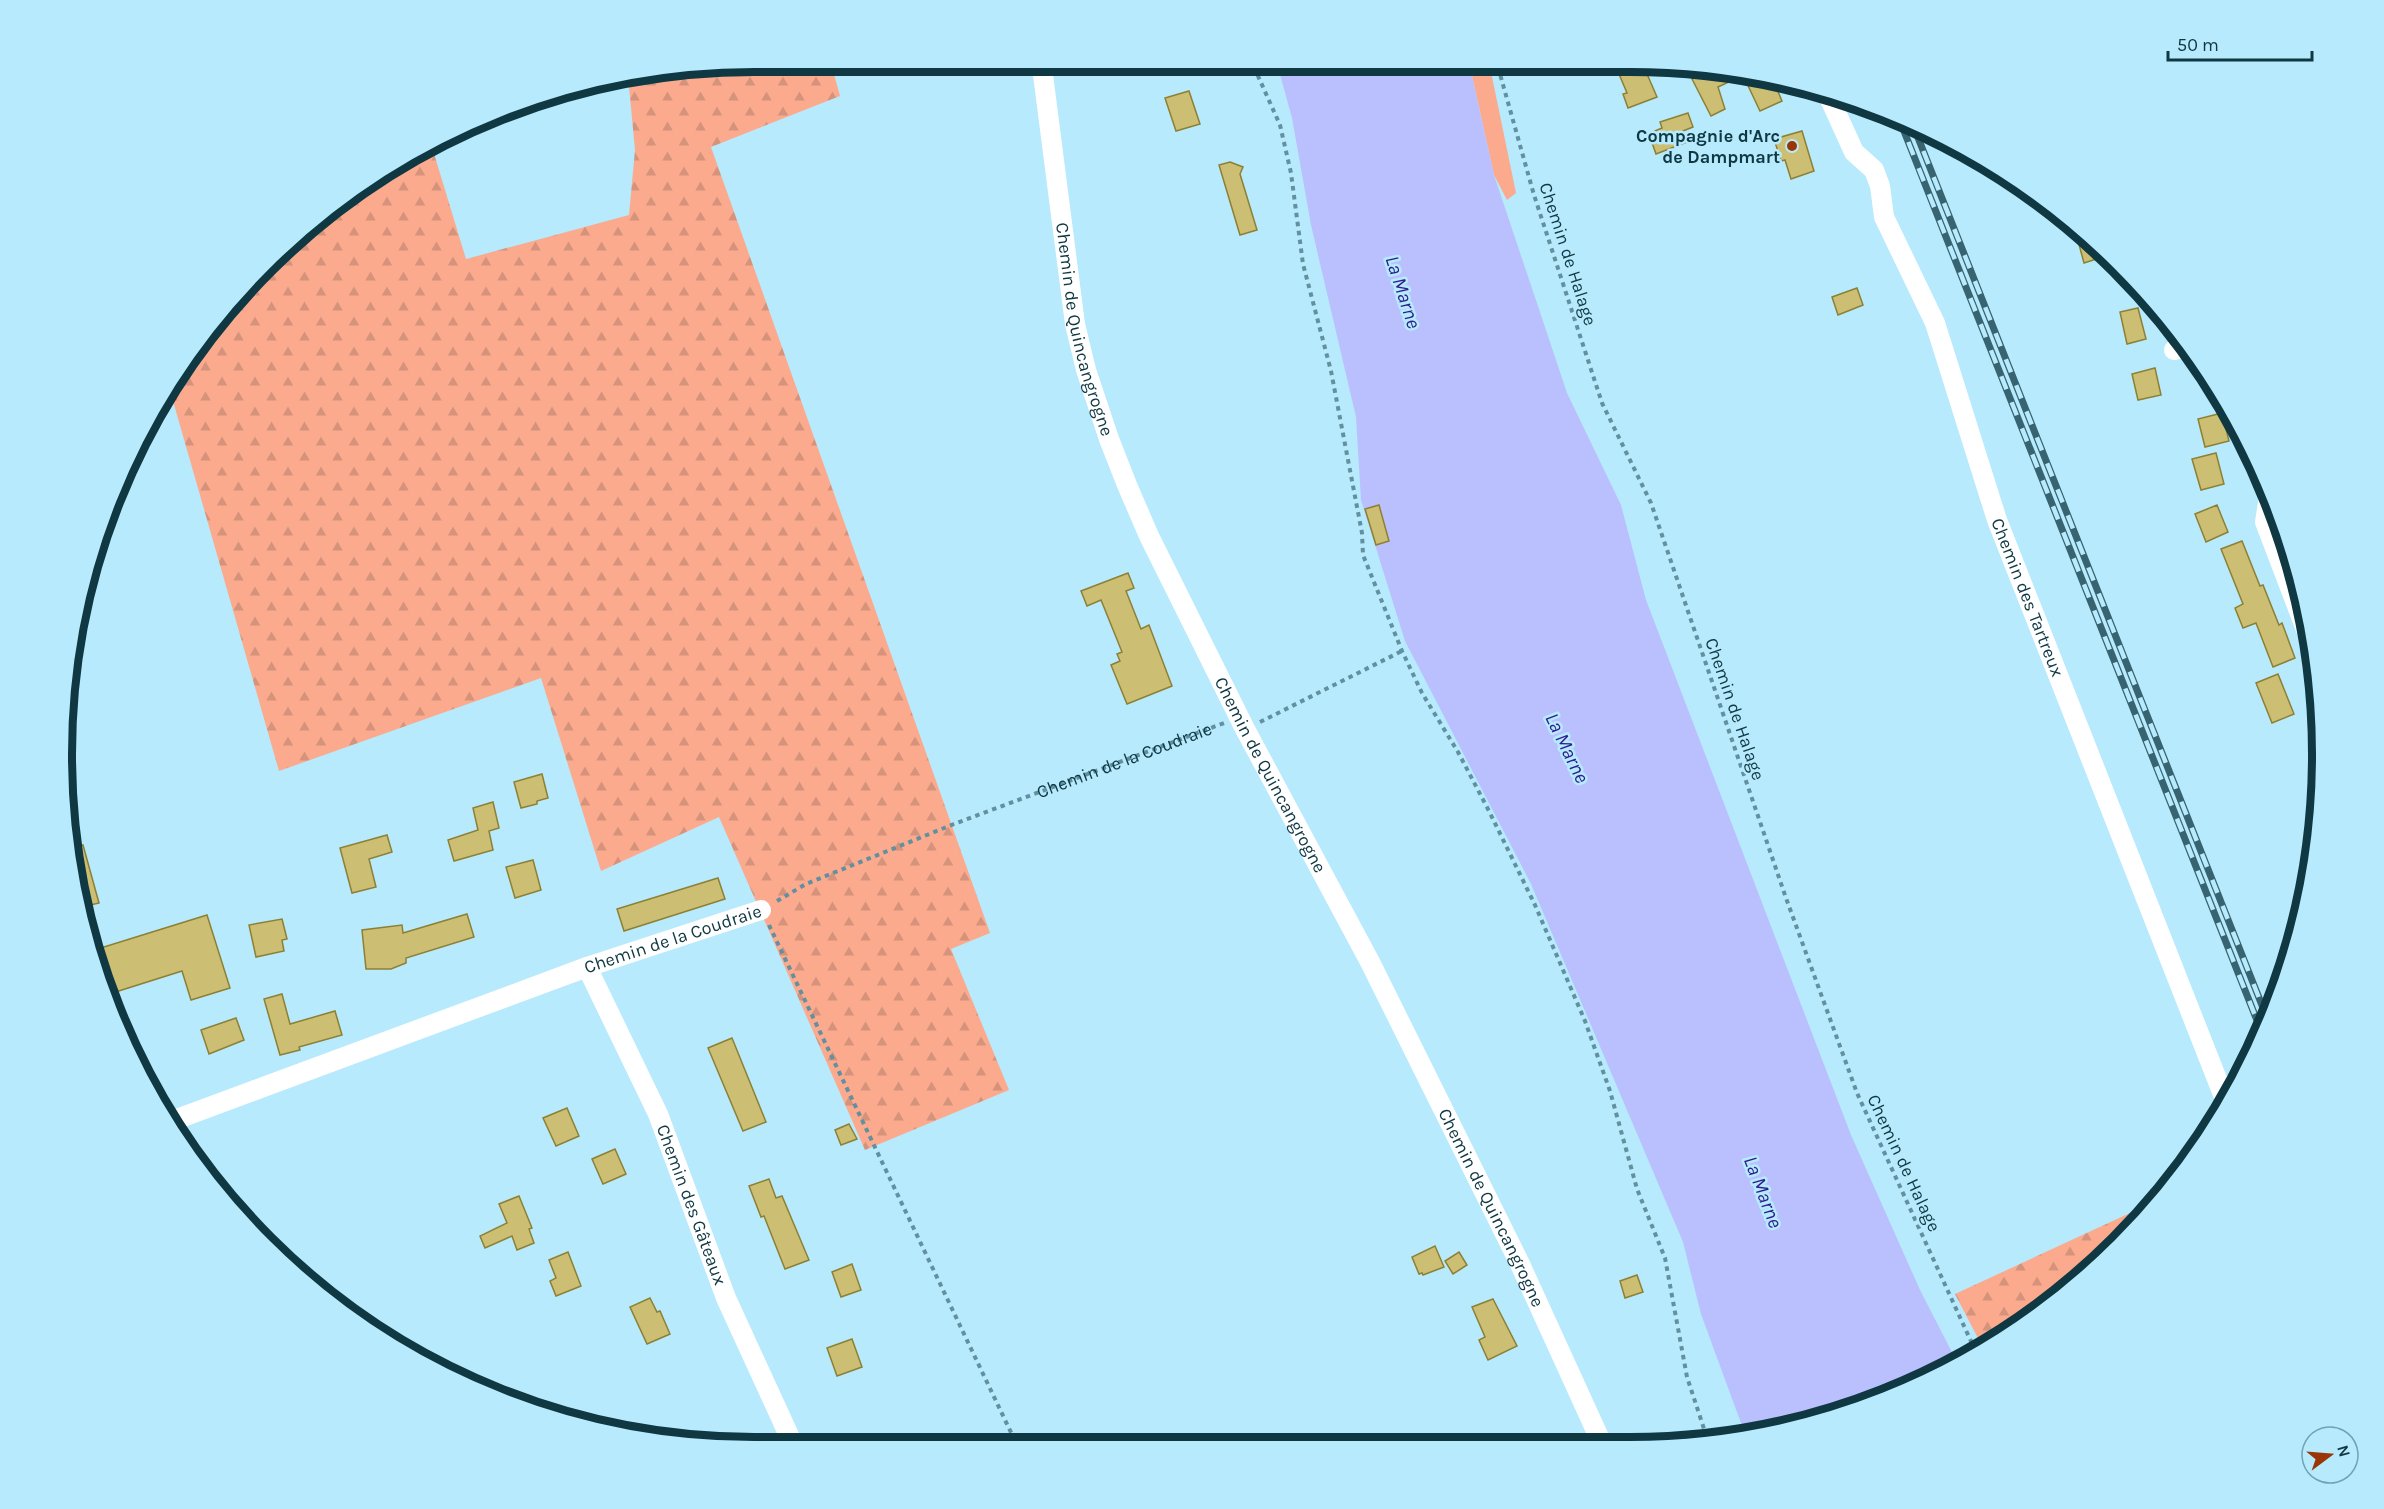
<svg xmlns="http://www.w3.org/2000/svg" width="2384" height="1509" viewBox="0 0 2384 1509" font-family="Karla,sans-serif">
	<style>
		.grass { fill: #fbaa8e }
		.forest { fill: url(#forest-firs) }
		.water { fill: #bac0fd }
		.building { fill: #ccbf74; stroke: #8d8034; stroke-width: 1.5 }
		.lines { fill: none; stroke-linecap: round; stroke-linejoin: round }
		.path { stroke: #62909f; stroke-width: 4; stroke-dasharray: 4.5 4.5; stroke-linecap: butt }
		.street { stroke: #fff; stroke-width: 20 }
		.rail-casing { stroke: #386471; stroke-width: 7 }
		.rail { stroke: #b6eafc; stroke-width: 4.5; stroke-dasharray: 14; stroke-linecap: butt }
		.poi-dot { fill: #9a3507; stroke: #b6eafc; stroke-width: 2 }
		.labels { text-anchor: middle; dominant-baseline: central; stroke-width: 5; stroke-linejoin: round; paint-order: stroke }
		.poi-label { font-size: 18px; font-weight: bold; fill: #0f3843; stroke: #b6eafc; text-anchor: end }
		.street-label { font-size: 18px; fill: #0f3843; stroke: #b6eafc }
		.water-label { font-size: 20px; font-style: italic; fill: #301c8e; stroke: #b6eafc }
		.rim { fill: none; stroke: #0f3843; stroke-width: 8 }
	</style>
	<defs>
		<pattern id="forest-firs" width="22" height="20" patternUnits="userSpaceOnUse" patternTransform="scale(1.5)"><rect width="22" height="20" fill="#fbaa8e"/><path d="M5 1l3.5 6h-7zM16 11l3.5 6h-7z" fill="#d6937c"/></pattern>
	</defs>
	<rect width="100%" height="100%" fill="#b6eafc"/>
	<polygon class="grass" points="1470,67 1490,67 1516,193 1507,200 1494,175"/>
	<g class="forest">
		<polygon points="664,67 832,67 840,96 711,147 990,933 951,949 1009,1090 865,1150 719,817 601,871 541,678 279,771 169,387 205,332 265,264 369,178 432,147 466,259 629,215 635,150 628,76"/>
		<polygon points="2156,1201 2086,1276 1982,1346 1955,1294"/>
	</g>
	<polygon class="water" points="1278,67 1470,67 1494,175 1567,393 1621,505 1646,600 1851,1135 1920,1290 1957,1362 1936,1376 1809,1424 1798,1417 1788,1427 1745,1434 1701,1314 1683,1242 1531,884 1405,641 1361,500 1356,417 1311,225 1292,118"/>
	<g class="building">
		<polygon points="1616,67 1644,67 1657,97 1628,108 1623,94 1627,93"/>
		<polygon points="1720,68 1725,69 1731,81 1718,87 1725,109 1711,116 1692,79"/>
		<polygon points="1742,73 1774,82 1782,101 1760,111"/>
		<polygon points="1189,91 1200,124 1176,131 1165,98"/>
		<polygon points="1688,113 1693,127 1683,131 1687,142 1656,154 1650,137 1656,134 1655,131 1662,128 1660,122"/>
		<polygon points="1802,131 1814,171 1791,179 1785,160 1781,161 1774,139"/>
		<polygon points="1230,162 1243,167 1240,174 1257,230 1240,235 1219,165"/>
		<polygon points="2074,226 2096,247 2106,256 2084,263"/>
		<polygon points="1857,288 1863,305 1838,315 1832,297"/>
		<polygon points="2138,308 2146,339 2127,344 2120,312"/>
		<polygon points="2155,368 2161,395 2138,400 2132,374"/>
		<polygon points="2222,413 2229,441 2205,447 2198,419"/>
		<polygon points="2216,453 2224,484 2201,490 2192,459"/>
		<polygon points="1379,505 1389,541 1376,545 1365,509"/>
		<polygon points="2217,505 2228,532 2206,542 2195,514"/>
		<polygon points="2242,541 2260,586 2263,585 2279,625 2282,623 2295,658 2273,667 2256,623 2243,628 2235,608 2243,604 2221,549"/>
		<polygon points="1128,573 1134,588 1126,591 1141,629 1149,625 1172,686 1127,704 1111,665 1120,661 1117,654 1122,652 1116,637 1101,600 1087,606 1081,591"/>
		<polygon points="2278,674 2294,714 2272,723 2256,683"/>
		<polygon points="542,774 548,798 537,801 537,804 521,808 514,782"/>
		<polygon points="493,802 499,828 489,831 493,850 454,861 448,840 478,830 473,808"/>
		<polygon points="387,835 392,852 369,859 376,887 352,893 340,848"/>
		<polygon points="83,845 99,903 82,907 74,847"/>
		<polygon points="533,860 541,890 515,898 506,867"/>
		<polygon points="718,878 725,899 624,931 617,909"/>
		<polygon points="467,914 474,937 406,958 406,963 391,969 366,969 362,930 402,925 403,933"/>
		<polygon points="207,915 230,988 191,1000 182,971 106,995 91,951"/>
		<polygon points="282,919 287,939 282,940 284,951 256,957 249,925"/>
		<polygon points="282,994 290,1024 335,1011 342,1035 299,1047 300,1050 280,1055 264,999"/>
		<polygon points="236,1018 244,1040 209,1054 201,1030"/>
		<polygon points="732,1038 766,1122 743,1131 708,1048"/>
		<polygon points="567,1108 579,1136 556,1146 543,1118"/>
		<polygon points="849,1124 857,1139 841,1145 835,1130"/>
		<polygon points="615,1149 626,1174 603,1184 592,1159"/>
		<polygon points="769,1179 776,1198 782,1196 809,1260 785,1269 764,1216 761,1217 749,1186"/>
		<polygon points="519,1196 532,1228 529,1229 534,1243 517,1250 512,1236 485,1248 480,1236 507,1223 499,1204"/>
		<polygon points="1435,1246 1444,1267 1423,1275 1422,1273 1419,1274 1412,1257"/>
		<polygon points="568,1252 581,1286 556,1296 550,1281 556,1278 549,1260"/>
		<polygon points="1459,1252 1467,1265 1453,1274 1445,1261"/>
		<polygon points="852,1264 861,1290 841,1297 832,1272"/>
		<polygon points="1637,1275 1643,1292 1625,1298 1620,1281"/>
		<polygon points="650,1298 657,1312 660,1311 670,1334 647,1344 630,1307"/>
		<polygon points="1493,1299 1517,1346 1488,1360 1479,1340 1485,1337 1472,1307"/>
		<polygon points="852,1339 862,1367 837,1376 827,1348"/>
	</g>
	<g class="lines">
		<g class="path">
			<polyline points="1254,67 1280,125 1291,173 1303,264 1331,371 1362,533 1363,555 1402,651 1422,693 1458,752 1489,811 1535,905 1585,1021 1610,1091 1637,1189 1665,1258 1687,1377 1708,1441"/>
			<polyline points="1498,67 1534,195 1602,403 1651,503 1786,898 1857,1093 1975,1350"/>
			<polyline points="1260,722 1402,651"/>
			<path id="s1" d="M 777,901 L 806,884 L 954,824 L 1224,723"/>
			<polyline points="769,925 1016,1443"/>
		</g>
		<g class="street">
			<path id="s2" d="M 1042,67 L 1075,324 L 1086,370 L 1109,439 L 1127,485 L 1149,536 L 1245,729 L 1370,962 L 1520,1264 L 1603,1446"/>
			<path id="s3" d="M 1829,97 L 1854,152 L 1874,170 L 1880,186 L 1884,217 L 1935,323 L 1997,520 L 2226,1102"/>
			<polyline points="2174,350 2186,347"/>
			<polyline points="2269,496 2265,522 2313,648"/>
			<path id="s4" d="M 587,967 L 658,1114 L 726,1298 L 792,1442"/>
			<path id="s5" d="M 169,1122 L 587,967 L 761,910"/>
		</g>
		<g class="rail-casing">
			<g id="rail">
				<polyline points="1898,116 2262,1033"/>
				<polyline points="1913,125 2267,1018"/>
			</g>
		</g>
		<use href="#rail" class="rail"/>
	</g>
	<circle class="poi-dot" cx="1792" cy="146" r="6"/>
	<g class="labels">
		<g class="poi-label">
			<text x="1780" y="136">Compagnie d'Arc<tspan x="1780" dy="21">de Dampmart</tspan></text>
		</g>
		<g class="street-label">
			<text transform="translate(1568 254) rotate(72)">Chemin de Halage</text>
			<text stroke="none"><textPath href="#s2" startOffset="266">Chemin de Quincangrogne</textPath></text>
			<text stroke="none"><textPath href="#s3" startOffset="543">Chemin des Tartreux</textPath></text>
			<text transform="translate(1735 709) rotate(71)">Chemin de Halage</text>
			<text stroke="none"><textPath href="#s1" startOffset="375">Chemin de la Coudraie</textPath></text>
			<text stroke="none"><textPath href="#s2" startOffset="752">Chemin de Quincangrogne</textPath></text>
			<text stroke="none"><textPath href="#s5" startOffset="536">Chemin de la Coudraie</textPath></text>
			<text transform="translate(1904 1163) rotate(65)">Chemin de Halage</text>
			<text stroke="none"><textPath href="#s4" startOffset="260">Chemin des Gâteaux</textPath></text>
			<text stroke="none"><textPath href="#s2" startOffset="1238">Chemin de Quincangrogne</textPath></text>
		</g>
		<g class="water-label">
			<text transform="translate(1403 292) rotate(72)">La Marne</text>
			<text transform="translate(1567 748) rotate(64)">La Marne</text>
			<text transform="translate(1763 1192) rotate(69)">La Marne</text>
		</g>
	</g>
	<path d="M0 0H2384V1509H0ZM754 72H1630A682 682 0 0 1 2312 754V755A682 682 0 0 1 1630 1437H754A682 682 0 0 1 72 755V754A682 682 0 0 1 754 72Z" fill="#b6eafc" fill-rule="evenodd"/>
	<path class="rim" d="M754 72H1630A682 682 0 0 1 2312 754V755A682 682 0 0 1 1630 1437H754A682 682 0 0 1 72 755V754A682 682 0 0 1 754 72Z"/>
	<g transform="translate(2330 1455) rotate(74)"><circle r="28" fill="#b6eafc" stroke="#73a3b2" stroke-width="1.5"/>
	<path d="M0-4.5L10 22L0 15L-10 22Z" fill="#9a3507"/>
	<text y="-9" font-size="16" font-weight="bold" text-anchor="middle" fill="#0f3843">N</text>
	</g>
	<path d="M2168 51v9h144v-9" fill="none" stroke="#0f3843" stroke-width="3"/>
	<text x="2177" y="51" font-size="18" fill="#0f3843" stroke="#b6eafc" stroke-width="4.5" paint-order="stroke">50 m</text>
</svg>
